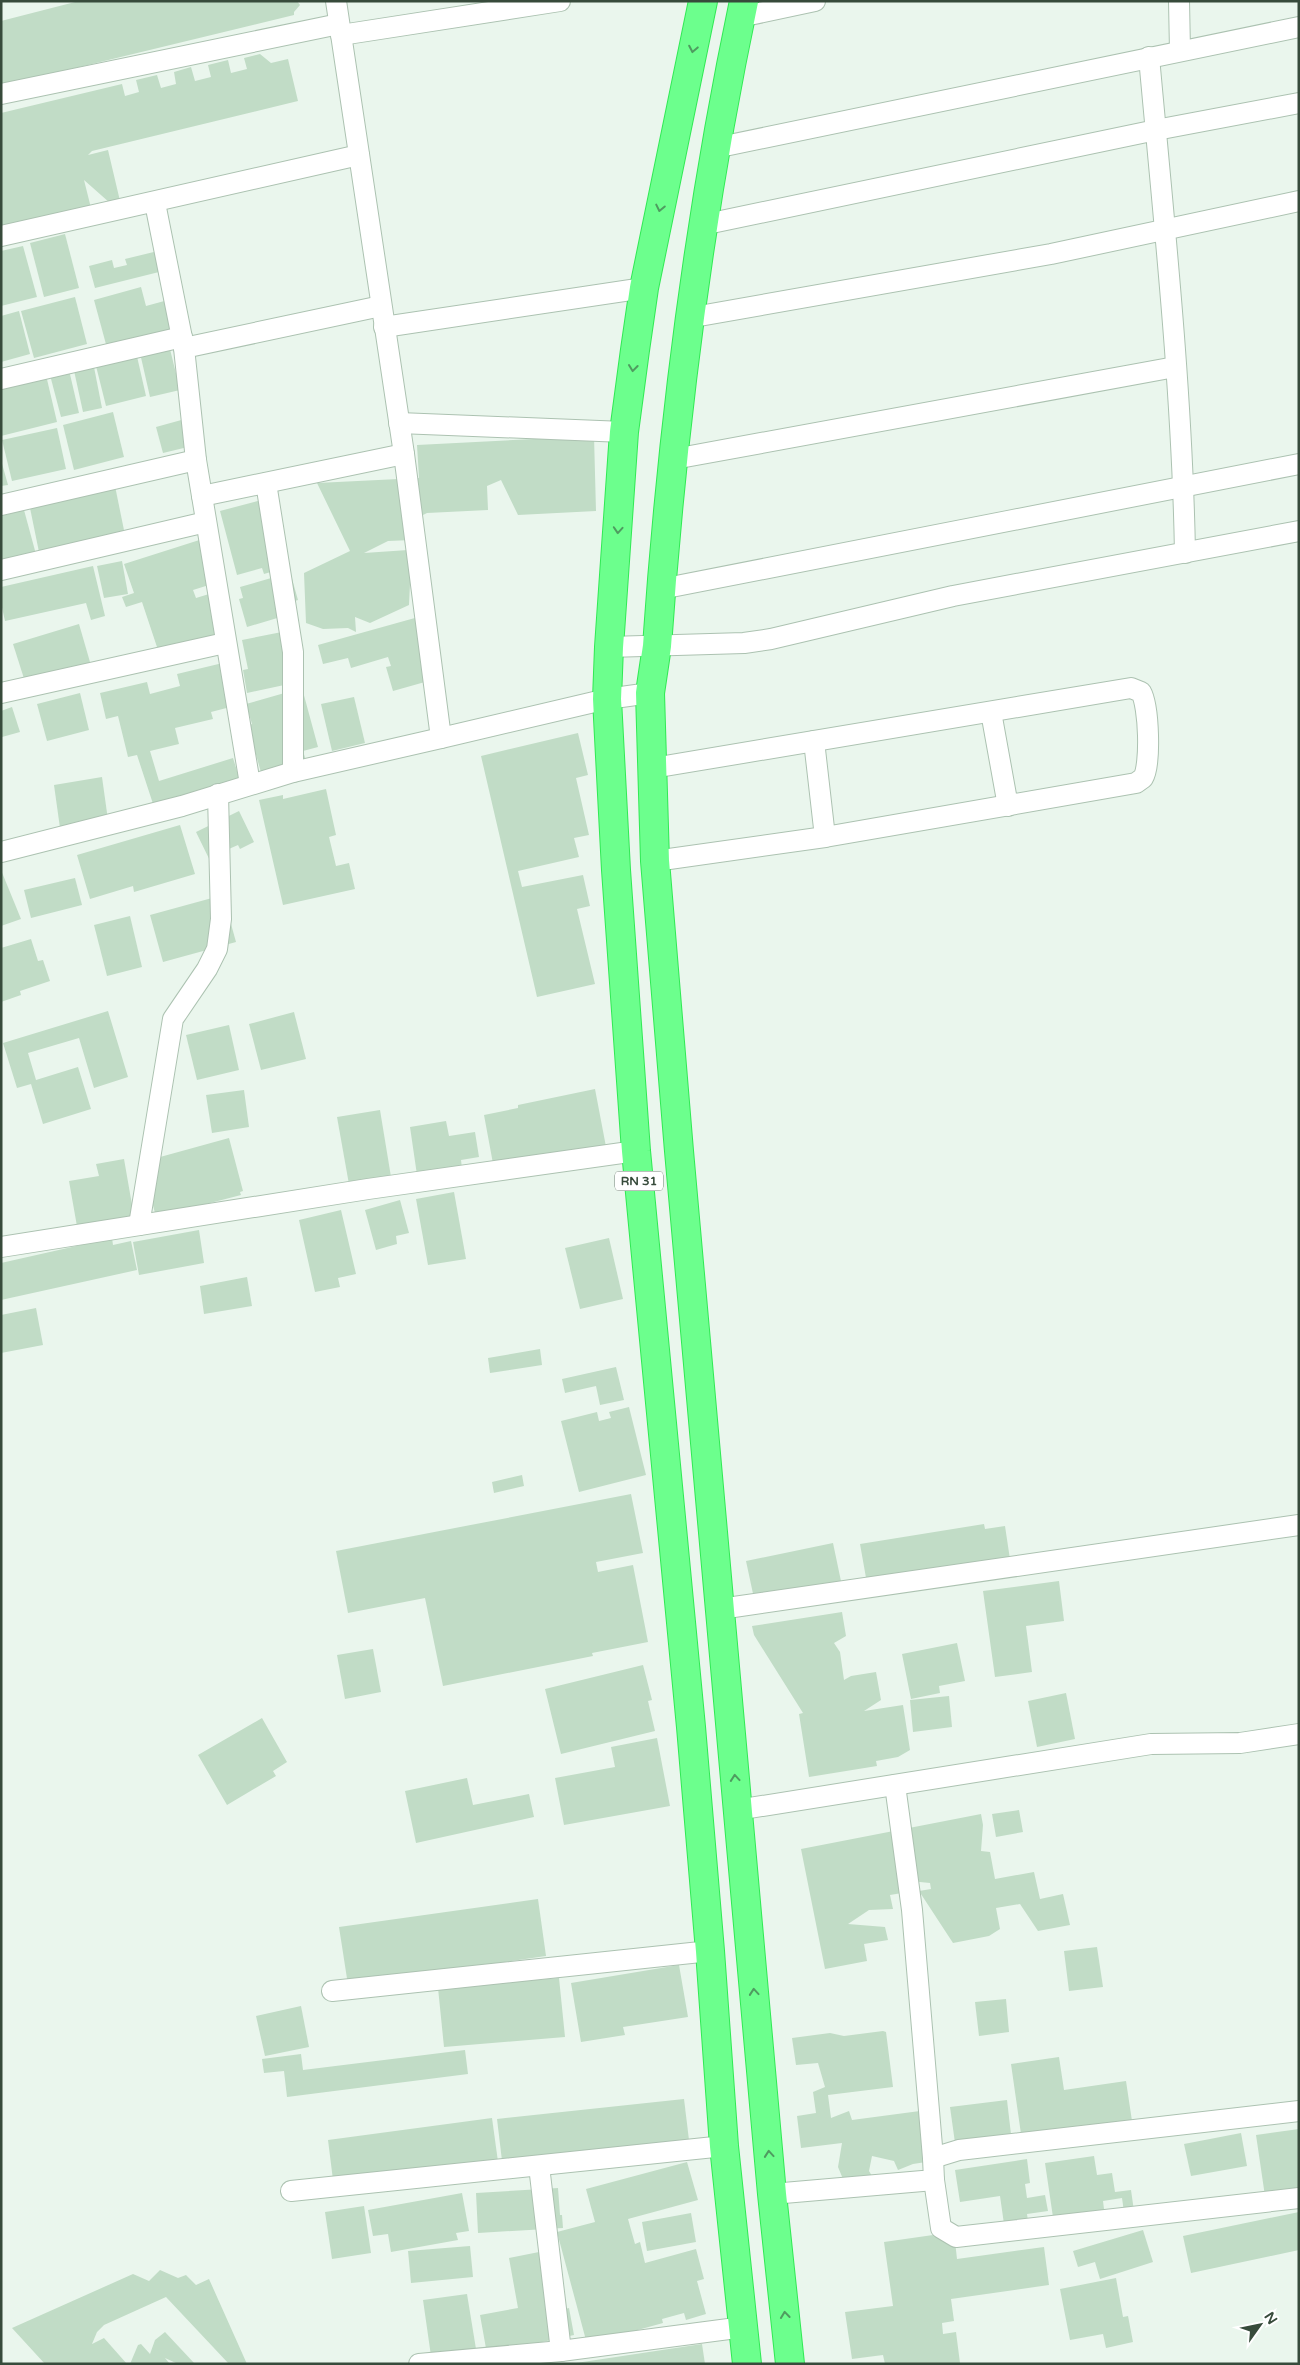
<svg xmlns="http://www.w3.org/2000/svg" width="1300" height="2365" viewBox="0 0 1300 2365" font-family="'Varela Round',sans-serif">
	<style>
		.building { fill: #c1dcc6 }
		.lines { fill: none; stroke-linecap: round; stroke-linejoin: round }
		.street-casing { stroke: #acc2b1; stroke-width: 22 }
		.highway-casing { stroke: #31e955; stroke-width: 30 }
		.street { stroke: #fff; stroke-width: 20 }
		.highway { stroke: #6cff8d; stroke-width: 28 }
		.oneway { stroke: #4f9c60 }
		.labels { text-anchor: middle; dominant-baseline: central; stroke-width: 5; stroke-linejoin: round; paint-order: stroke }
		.shield { fill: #fff; stroke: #738176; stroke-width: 1 }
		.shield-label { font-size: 12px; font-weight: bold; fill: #374b3b }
	</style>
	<rect width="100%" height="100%" fill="#eaf6ed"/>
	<g class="building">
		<polygon points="79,1 297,1 300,5 294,12 294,15 1,86 1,21"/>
		<polygon points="260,54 271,63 288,59 298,101 92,151 88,155 108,150 120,201 110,203 84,180 91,208 1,230 1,113 122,84 125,96 139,92 136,80 157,75 161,88 176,84 174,72 191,67 195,81 211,77 208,65 228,60 231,73 247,69 244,58"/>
		<polygon points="65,234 79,288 44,297 30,243"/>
		<polygon points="23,246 37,297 1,306 1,251"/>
		<polygon points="162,250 167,270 95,288 89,266 112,260 114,268 127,265 125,259"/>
		<polygon points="141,287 146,306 168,300 176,329 107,348 94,300"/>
		<polygon points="75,297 87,344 34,358 21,311"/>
		<polygon points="19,311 30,354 1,362 1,316"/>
		<polygon points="169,345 180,390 150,397 140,353"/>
		<polygon points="136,352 146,396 106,406 95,362"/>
		<polygon points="93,362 102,408 83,412 73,366"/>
		<polygon points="69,370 79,413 61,417 50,375"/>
		<polygon points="46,375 57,422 1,436 1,386"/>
		<polygon points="113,412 124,457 74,470 63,425"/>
		<polygon points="185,419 192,446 163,453 156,427"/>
		<polygon points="57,428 66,469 12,481 2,440"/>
		<polygon points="594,436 596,511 518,515 501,480 487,486 488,510 427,513 411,521 412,540 388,541 364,553 408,550 421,579 410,584 409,605 370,623 355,617 356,632 348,628 323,629 306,623 304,573 350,551 317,483 419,478 417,445"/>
		<polygon points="1,460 8,485 1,486"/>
		<polygon points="115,486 126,540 39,552 29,503"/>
		<polygon points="269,498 298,600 280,606 284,616 247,627 239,599 243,598 240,587 285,574 274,571 264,574 262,568 237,575 220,511"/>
		<polygon points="24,510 37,558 1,569 1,516"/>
		<polygon points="212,536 225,580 193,590 196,598 219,591 234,636 161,659 142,602 126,607 122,597 134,593 124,564"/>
		<polygon points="122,561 128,594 104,598 97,566"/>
		<polygon points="93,566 105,616 91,620 86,603 5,621 1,603 1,587"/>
		<polygon points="422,616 432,680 393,691 386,667 391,666 388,657 351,668 348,658 323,664 318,645"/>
		<polygon points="79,624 92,669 27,688 13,644"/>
		<polygon points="297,629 303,681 247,693 243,670 248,669 242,640"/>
		<polygon points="231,661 242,704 211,712 213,719 175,728 179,744 150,751 159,781 233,758 242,787 156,813 137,755 128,757 118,716 106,719 100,693 147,682 150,694 180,686 177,674"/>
		<polygon points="302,688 318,747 303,751 307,764 262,776 248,726 252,724 246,704"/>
		<polygon points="80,693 89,730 47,741 37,704"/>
		<polygon points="354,697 365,743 332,751 321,704"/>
		<polygon points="12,707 20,732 2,737 1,711"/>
		<polygon points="578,733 588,775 576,778 589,835 574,838 579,857 518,871 522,887 583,875 590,906 577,909 595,984 537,997 481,756"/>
		<polygon points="102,777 108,820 60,828 54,785"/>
		<polygon points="326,789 336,835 329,837 336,866 349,863 355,889 283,905 259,800 283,795 283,799"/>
		<polygon points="239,811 254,842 240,849 238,845 222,852 230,868 217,875 196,832"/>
		<polygon points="180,825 195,874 134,892 133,886 90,899 77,855"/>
		<polygon points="1,870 21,919 1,926"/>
		<polygon points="75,878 82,905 31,918 24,890"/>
		<polygon points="223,895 236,942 163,962 150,915"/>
		<polygon points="130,916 142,967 107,976 94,925"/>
		<polygon points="31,939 38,961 43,960 50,981 20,991 21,995 1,1002 1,948"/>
		<polygon points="108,1011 128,1077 94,1088 79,1038 28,1053 36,1080 78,1067 91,1109 43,1124 31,1084 17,1088 3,1043"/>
		<polygon points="294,1012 306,1059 261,1070 249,1024"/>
		<polygon points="229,1025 239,1070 197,1080 186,1035"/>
		<polygon points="595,1089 607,1152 494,1169 484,1115 518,1108 518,1105"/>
		<polygon points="244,1090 249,1127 212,1133 206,1095"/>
		<polygon points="380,1110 392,1183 350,1190 337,1117"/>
		<polygon points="446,1121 449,1136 475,1132 479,1157 461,1160 462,1168 417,1175 410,1127"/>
		<polygon points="229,1138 243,1191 240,1192 241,1195 156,1217 142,1162"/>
		<polygon points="124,1159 135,1222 78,1232 69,1181 99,1176 96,1164"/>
		<polygon points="454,1192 466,1259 428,1265 416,1199"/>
		<polygon points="400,1200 409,1233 396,1236 397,1244 376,1250 365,1210"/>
		<polygon points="341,1210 356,1274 338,1278 340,1287 315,1292 299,1220"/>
		<polygon points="199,1230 204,1263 139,1275 133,1242"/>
		<polygon points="112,1238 113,1245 131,1241 137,1270 1,1300 1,1263"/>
		<polygon points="609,1238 623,1299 580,1309 565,1248"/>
		<polygon points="247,1277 252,1306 204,1314 200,1286"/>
		<polygon points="36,1308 43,1345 1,1353 1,1315"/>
		<polygon points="540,1349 542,1365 490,1373 488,1358"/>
		<polygon points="616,1367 624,1400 600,1405 596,1386 565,1393 562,1379"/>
		<polygon points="629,1407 646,1475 579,1492 561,1421 597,1412 599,1421 611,1418 609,1412"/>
		<polygon points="522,1475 524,1486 494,1493 492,1482"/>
		<polygon points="631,1494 643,1553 596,1562 598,1572 633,1565 648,1642 592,1653 593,1656 443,1686 425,1598 348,1613 336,1551"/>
		<polygon points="984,1524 985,1529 1005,1526 1011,1566 868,1589 860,1544"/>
		<polygon points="833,1543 842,1586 755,1603 746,1561"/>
		<polygon points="1059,1581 1064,1621 1026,1626 1032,1672 995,1677 983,1591"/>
		<polygon points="842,1612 846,1636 834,1643 840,1652 844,1680 851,1676 876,1672 881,1700 864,1711 903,1705 910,1750 898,1757 876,1761 877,1766 809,1777 799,1714 803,1713 754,1635 752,1626"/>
		<polygon points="957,1643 965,1681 939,1686 940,1693 911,1699 902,1654"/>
		<polygon points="373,1649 381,1692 345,1699 337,1655"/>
		<polygon points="643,1665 652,1700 648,1701 655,1731 561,1754 545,1689"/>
		<polygon points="1066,1693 1075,1739 1037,1747 1028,1701"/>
		<polygon points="949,1696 952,1727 913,1732 910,1700"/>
		<polygon points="262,1718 287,1762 273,1771 276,1776 227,1805 198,1755"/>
		<polygon points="657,1738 670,1806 564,1825 555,1778 615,1767 611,1747"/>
		<polygon points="467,1778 473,1805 529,1794 534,1817 416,1843 405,1791"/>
		<polygon points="1019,1810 1023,1832 996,1837 992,1814"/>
		<polygon points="981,1814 983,1825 981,1851 990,1852 995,1879 1034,1872 1040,1899 1063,1894 1070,1925 1038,1931 1020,1904 996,1908 1000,1929 989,1936 953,1943 919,1891 931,1889 930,1883 910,1881 908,1892 890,1895 893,1909 869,1910 848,1924 885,1927 888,1940 864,1944 867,1961 825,1969 801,1849"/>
		<polygon points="538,1899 546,1956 348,1985 339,1927"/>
		<polygon points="1097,1947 1103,1987 1069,1991 1064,1951"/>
		<polygon points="679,1965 688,2017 623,2027 625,2035 581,2042 571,1983"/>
		<polygon points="559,1978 565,2037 444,2047 438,1988"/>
		<polygon points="1006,1999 1009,2032 979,2036 975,2002"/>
		<polygon points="301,2006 309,2047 265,2056 256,2016"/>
		<polygon points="883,2031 886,2032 893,2087 828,2095 831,2118 849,2111 852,2120 935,2109 926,2162 913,2164 898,2170 894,2161 872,2156 869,2171 872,2176 843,2179 838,2167 842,2143 801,2148 797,2116 816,2113 813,2092 825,2087 818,2063 796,2065 792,2038 830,2033 844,2036"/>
		<polygon points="465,2050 468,2074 287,2097 284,2071 264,2073 262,2059 301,2054 303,2070"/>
		<polygon points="1059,2057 1064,2090 1126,2081 1132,2121 1022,2141 1011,2064"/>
		<polygon points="684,2099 689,2140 503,2169 497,2119"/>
		<polygon points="1007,2100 1012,2143 956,2150 950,2107"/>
		<polygon points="492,2118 499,2169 334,2188 328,2140"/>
		<polygon points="1299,2129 1299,2198 1266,2203 1256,2135"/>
		<polygon points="1241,2133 1247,2166 1191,2176 1184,2144"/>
		<polygon points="1094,2156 1097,2175 1112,2173 1115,2192 1131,2190 1134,2211 1124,2212 1122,2198 1103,2201 1105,2217 1054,2224 1045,2163"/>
		<polygon points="1027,2159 1030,2183 1025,2184 1027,2198 1045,2195 1048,2211 1027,2214 1029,2228 1005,2231 1000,2196 960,2202 955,2170"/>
		<polygon points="687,2162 698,2200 628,2219 635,2244 640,2242 645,2263 696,2249 704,2279 697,2281 706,2314 686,2320 684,2313 662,2319 663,2323 587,2344 557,2232 595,2222 586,2189"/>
		<polygon points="558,2188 560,2215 562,2215 563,2228 478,2233 476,2193"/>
		<polygon points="462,2193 469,2231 456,2233 458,2240 391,2252 388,2234 373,2236 368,2210"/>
		<polygon points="364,2206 371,2253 332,2259 325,2212"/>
		<polygon points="1299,2212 1299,2250 1191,2273 1183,2236"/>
		<polygon points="691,2213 696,2242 647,2251 642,2222"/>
		<polygon points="1143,2230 1153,2262 1100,2279 1095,2262 1078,2267 1073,2251"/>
		<polygon points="954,2232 957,2259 1044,2247 1049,2285 951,2299 954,2321 942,2323 943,2334 956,2332 960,2363 885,2364 883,2355 852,2359 845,2312 893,2306 884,2242"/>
		<polygon points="470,2246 473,2277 411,2283 408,2251"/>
		<polygon points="554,2249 565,2309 569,2308 574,2335 487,2354 480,2315 518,2308 509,2258"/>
		<polygon points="160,2270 178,2278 186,2275 196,2285 209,2279 247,2364 229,2364 166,2297 104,2325 97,2332 92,2344 104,2338 127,2364 45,2364 12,2328 133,2274 149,2281"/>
		<polygon points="1116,2278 1123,2317 1128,2316 1133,2342 1106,2348 1103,2334 1070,2340 1060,2289"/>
		<polygon points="467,2294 476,2349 431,2356 423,2300"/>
		<polygon points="165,2332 195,2364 178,2364 165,2358 170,2364 130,2364 138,2345 141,2344 150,2354 155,2340"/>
		<polygon points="702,2344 705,2364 576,2364 576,2363"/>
	</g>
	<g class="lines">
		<g class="street-casing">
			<g id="street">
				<polyline points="336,1 404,454 441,738 607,699 650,693"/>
				<polyline points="1179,1 1180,51"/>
				<polyline points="740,17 815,1"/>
				<polyline points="341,35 560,1"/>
				<path d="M 1149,57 C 1164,222 1182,388 1185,553"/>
				<polyline points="1,94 339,24"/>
				<polyline points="715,148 1299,27"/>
				<polyline points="155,203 184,348"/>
				<polyline points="702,225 1156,130 1299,103"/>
				<polyline points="1,236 359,155"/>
				<polyline points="688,318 1051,254 1299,201"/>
				<polyline points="384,327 644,288"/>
				<polyline points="1,379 182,337"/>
				<polyline points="399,423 624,432"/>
				<polyline points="674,459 1175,367"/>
				<polyline points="266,483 293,652 293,772"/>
				<polyline points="202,496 404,454"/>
				<polyline points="1,505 196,460"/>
				<polyline points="1,570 206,522"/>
				<polyline points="661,589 1299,464"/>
				<polyline points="609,647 744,643 771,639 953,596 1299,531"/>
				<polyline points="1,693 225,643"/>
				<polyline points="991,712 1008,806"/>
				<polyline points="814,741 825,837"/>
				<path d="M 653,768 L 1131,688 L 1141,692 C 1149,706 1151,765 1143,778 L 1136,783 L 825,837 L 655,861"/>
				<polyline points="250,784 196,460 184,348 381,306"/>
				<polyline points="1,852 182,806 293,772 441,738"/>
				<polyline points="139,1225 173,1019 207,969 217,949 221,919 218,794"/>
				<polyline points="1,1247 368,1189 636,1151"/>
				<polyline points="720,1609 1299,1525"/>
				<polyline points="895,1785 912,1910 933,2158"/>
				<polyline points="737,1810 1151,1744 1240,1743 1299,1734"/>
				<polyline points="332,1991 710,1951"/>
				<polyline points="539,2166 561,2351"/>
				<polyline points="934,2180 941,2228 956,2237 1299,2198"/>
				<polyline points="291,2191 724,2146"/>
				<polyline points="772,2194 934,2180 933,2158 959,2150 1299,2111"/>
				<polyline points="419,2364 561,2351 744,2327"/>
			</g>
		</g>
		<g class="highway-casing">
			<g id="highway">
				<polyline points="703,1 644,288 635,350 624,432 609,647 607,699 616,870 636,1151 691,1727 710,1951 724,2146 747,2364"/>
				<path d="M 744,1 C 699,214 672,430 657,646 L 650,693 L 655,861 L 679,1151 L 772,2194 L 790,2364"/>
			</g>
		</g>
		<use href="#street" class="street"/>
		<use href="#highway" class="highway"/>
	</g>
	<defs><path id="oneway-chevron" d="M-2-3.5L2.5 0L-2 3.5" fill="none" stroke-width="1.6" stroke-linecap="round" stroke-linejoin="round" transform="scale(1.25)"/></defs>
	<g class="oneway">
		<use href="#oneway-chevron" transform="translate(693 49) rotate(101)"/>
		<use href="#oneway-chevron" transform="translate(660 208) rotate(102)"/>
		<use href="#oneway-chevron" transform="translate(633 368) rotate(97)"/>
		<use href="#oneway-chevron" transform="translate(618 530) rotate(94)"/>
		<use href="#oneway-chevron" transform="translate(735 1778) rotate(-95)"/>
		<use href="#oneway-chevron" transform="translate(754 1992) rotate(-95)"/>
		<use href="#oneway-chevron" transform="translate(769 2154) rotate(-95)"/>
		<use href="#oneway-chevron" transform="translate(785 2315) rotate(-96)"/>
	</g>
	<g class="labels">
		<rect class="shield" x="615" y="1171.5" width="48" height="19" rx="4"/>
		<g class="shield-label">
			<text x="639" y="1181">RN 31</text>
		</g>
	</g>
	<rect width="1300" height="2365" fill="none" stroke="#374b3b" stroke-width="5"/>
	<g transform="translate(1260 2325) rotate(57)" stroke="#ffffff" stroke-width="4" paint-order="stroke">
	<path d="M0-4L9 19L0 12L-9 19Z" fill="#374b3b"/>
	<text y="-8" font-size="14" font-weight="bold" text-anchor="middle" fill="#374b3b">N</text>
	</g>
</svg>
